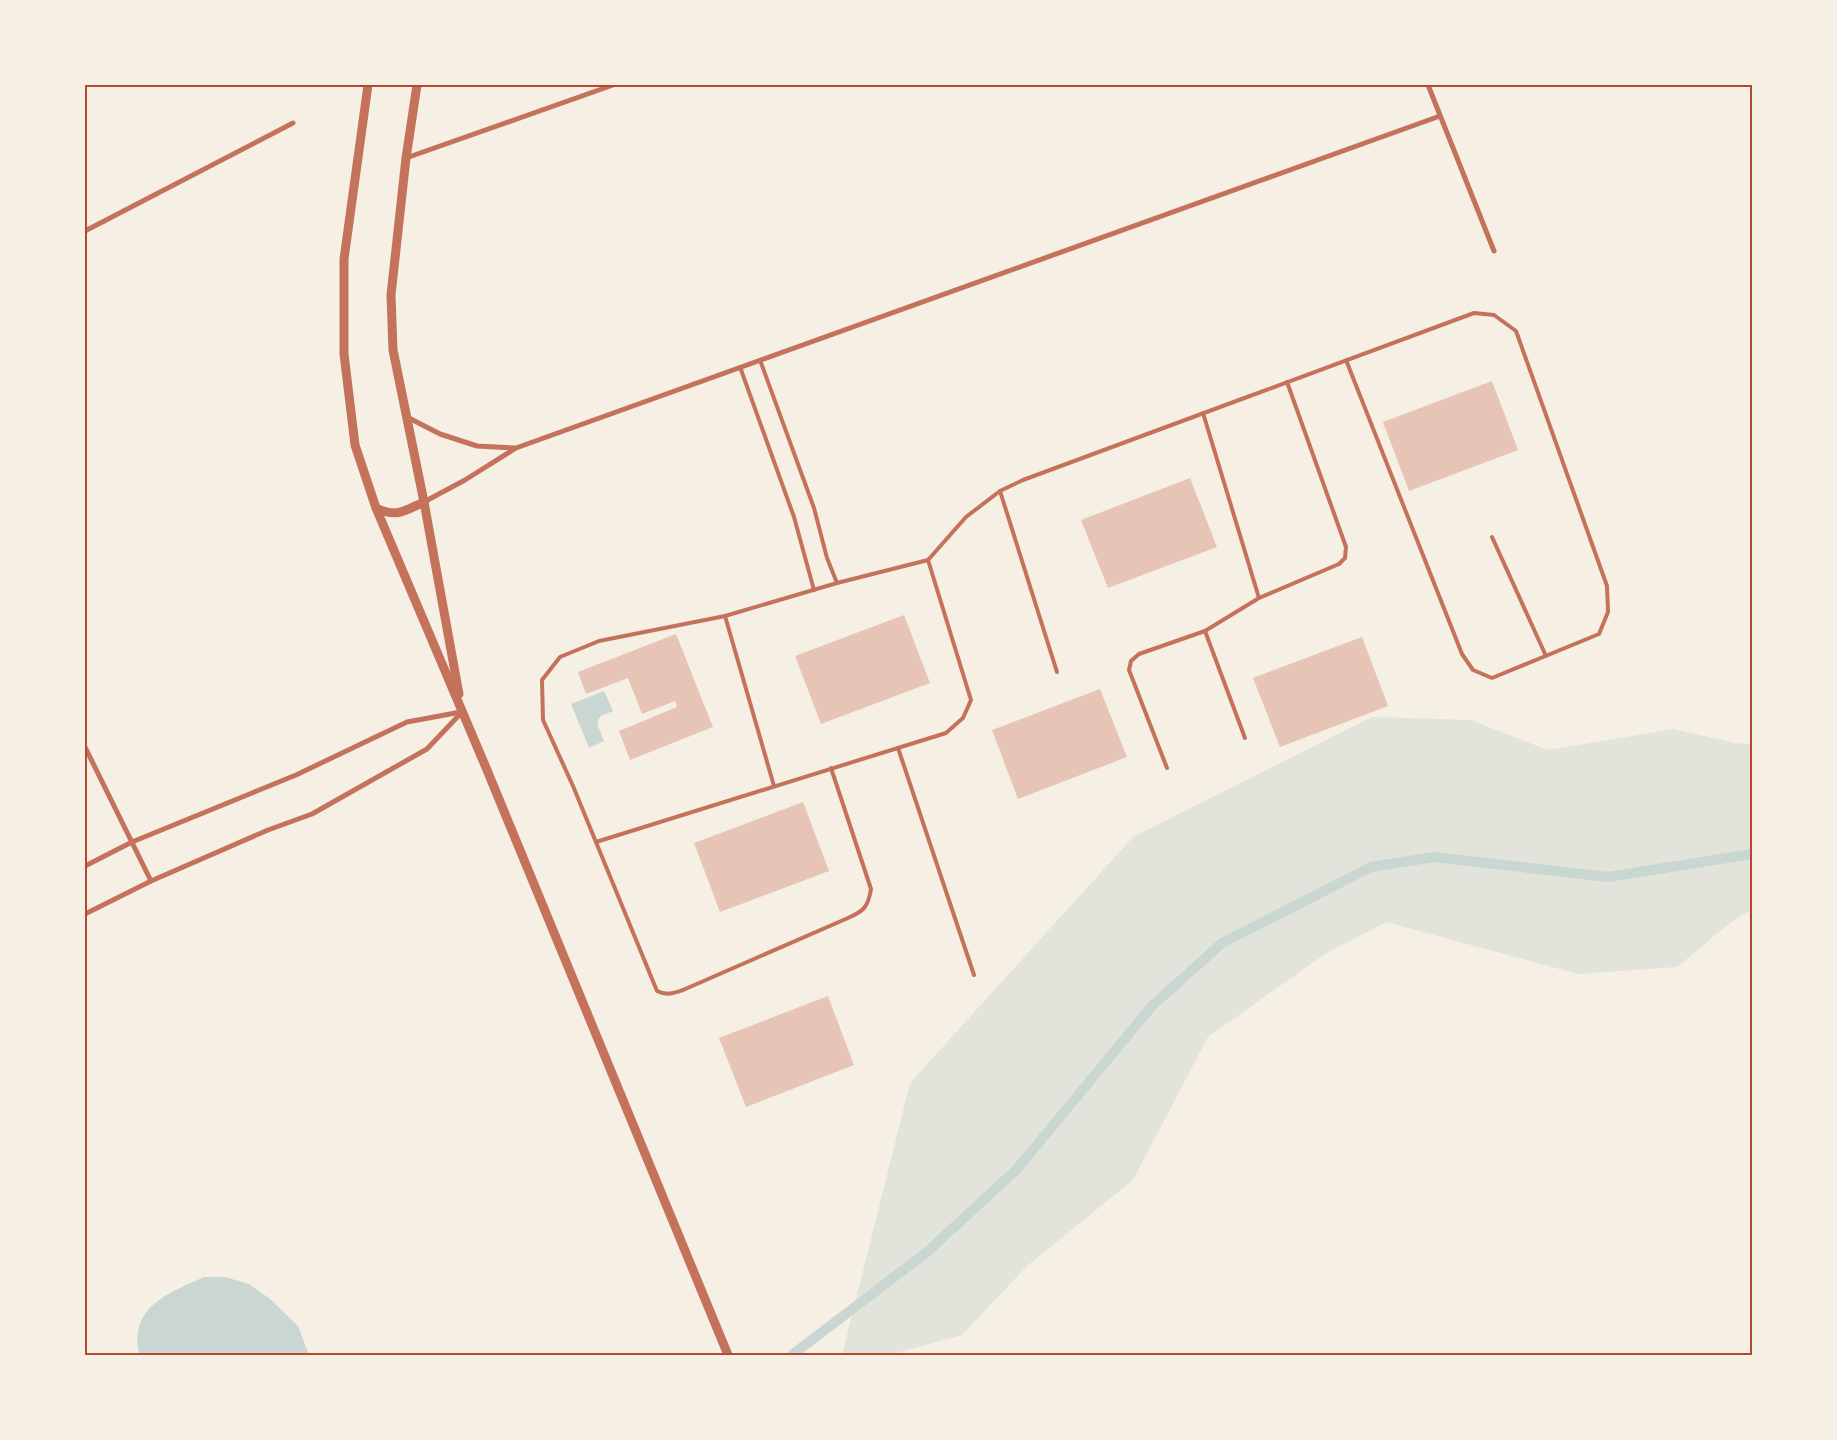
<svg xmlns="http://www.w3.org/2000/svg" width="1837" height="1440" viewBox="0 0 1837 1440" font-family="Cabin,sans-serif">
	<style>
		.green { fill: #e2e4dc }
		.water { fill: #c9d6d2 }
		.lines { fill: none; stroke-linecap: round; stroke-linejoin: round }
		.stream { stroke: #c9d6d2; stroke-width: 10 }
		.building { fill: #e6c5b7 }
		.service { stroke: #c5725c; stroke-width: 4 }
		.minor { stroke: #c5725c; stroke-width: 5 }
		.tertiary { stroke: #c5725c; stroke-width: 9 }
		.neatline { fill: none; stroke: #b5482f; stroke-width: 2 }
	</style>
	<rect width="100%" height="100%" fill="#f6efe4"/>
	<polygon class="green" points="1372,717 1471,720 1548,750 1673,729 1736,743 1752,745 1752,909 1730,923 1677,967 1578,974 1386,922 1325,954 1208,1037 1133,1180 1027,1266 962,1335 889,1355 842,1355 910,1083 1133,837"/>
	<g class="water">
		<polygon points="604,691 613,711 601,716 598,720 598,726 604,741 589,748 571,704"/>
		<path d="M 204,1277 L 225,1277 L 249,1284 L 270,1299 L 298,1326 L 309,1355 L 139,1355 C 129,1306 168,1294 204,1277 Z"/>
	</g>
	<g class="lines">
		<polyline class="stream" points="792,1355 927,1252 1016,1170 1152,1006 1222,943 1371,867 1434,857 1608,877 1752,854"/>
	</g>
	<g class="building">
		<polygon points="1492,381 1518,450 1409,491 1383,422"/>
		<polygon points="1190,478 1217,547 1108,588 1081,520"/>
		<polygon points="904,615 930,683 821,724 795,656"/>
		<polygon points="676,634 713,727 630,760 619,731 677,707 675,701 642,714 628,678 586,694 578,672"/>
		<polygon points="1362,637 1388,706 1280,747 1253,678"/>
		<polygon points="1100,689 1127,757 1018,799 992,730"/>
		<polygon points="803,802 829,871 720,912 694,843"/>
		<polygon points="828,996 854,1065 746,1107 719,1038"/>
	</g>
	<g class="lines">
		<g class="service">
			<polyline points="760,360 814,508 827,558 837,583"/>
			<polyline points="740,367 794,517 814,590"/>
			<polyline points="1203,413 1259,598"/>
			<polyline points="1000,491 1057,672"/>
			<polyline points="1492,537 1546,656"/>
			<polyline points="725,616 774,786"/>
			<polyline points="1205,631 1245,738"/>
			<polyline points="898,748 974,975"/>
			<path d="M 831,768 L 871,889 C 868,907 864,911 848,918 L 683,990 C 674,993 667,996 657,991 L 573,786 L 543,720 L 542,680 L 560,657 L 599,641 L 725,616 L 837,583 L 928,560 L 966,517 L 1000,491 L 1023,480 C 1173,424 1324,369 1474,313 L 1494,315 L 1516,331 L 1607,586 L 1608,612 L 1599,634 L 1492,678 L 1473,670 L 1462,654 L 1346,360"/>
			<polyline points="1167,768 1129,670 1131,661 1139,654 1205,631 1259,598 1339,564 1345,558 1346,547 1287,382"/>
			<polyline points="596,842 946,733 963,718 971,700 928,560"/>
		</g>
		<g class="minor">
			<polyline points="1428,85 1494,251"/>
			<polyline points="406,158 613,85"/>
			<polyline points="85,231 293,123"/>
			<polyline points="407,417 440,434 477,446 515,448"/>
			<polyline points="424,502 465,480 516,448 1440,116"/>
			<polyline points="85,747 151,881"/>
			<polyline points="85,866 132,842 296,775 407,722 461,712"/>
			<polyline points="85,914 151,881 268,830 312,814 427,749 462,712"/>
		</g>
		<g class="tertiary">
			<polyline points="368,85 344,259 344,354 355,445 376,508 487,770 728,1355"/>
			<polyline points="417,85 406,158 391,295 393,350 424,502 459,694"/>
			<path d="M 376,508 C 397,518 404,511 424,502"/>
		</g>
	</g>
	<rect width="1837" height="1440" fill="none" stroke="#f6efe4" stroke-width="172"/>
	<rect x="86" y="86" width="1665" height="1268" class="neatline"/>
</svg>
